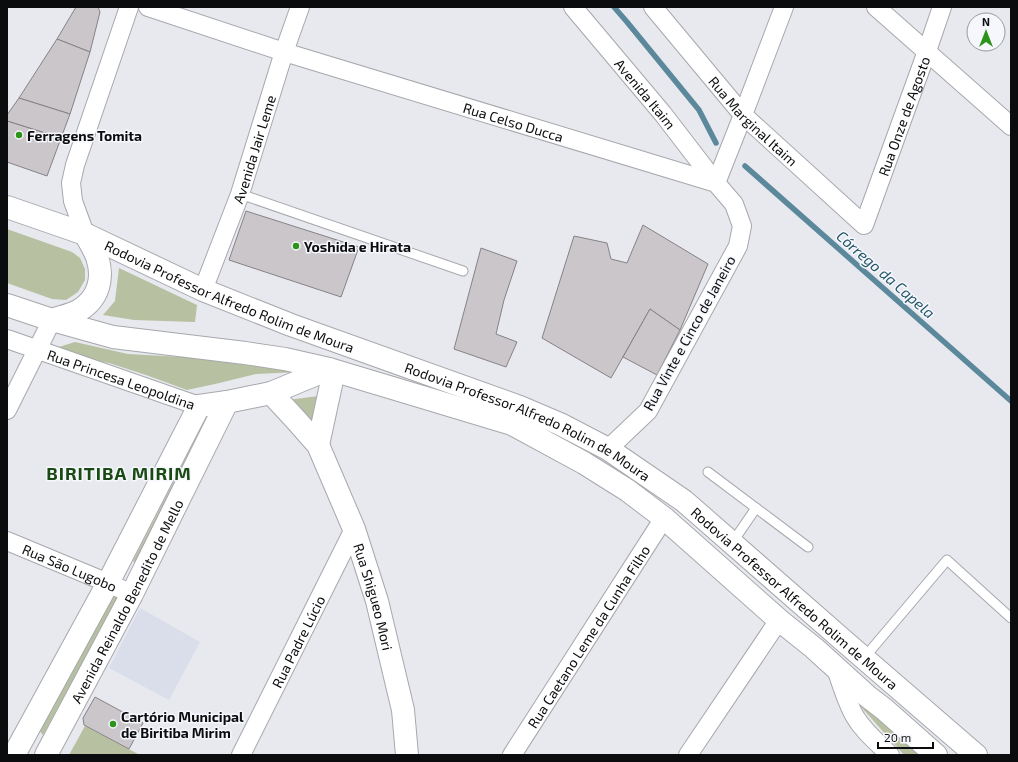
<svg xmlns="http://www.w3.org/2000/svg" width="1018" height="762" viewBox="0 0 1018 762" font-family="'Exo 2',sans-serif">
	<style>
		.built { fill: #dadeea }
		.green { fill: #b7c0a0 }
		.lines { fill: none; stroke-linecap: round; stroke-linejoin: round }
		.stream { stroke: #5c889b; stroke-width: 5.5 }
		.building { fill: #cac6ca; stroke: #868286 }
		.service-casing { stroke: #a6a8ad; stroke-width: 11 }
		.minor-casing { stroke: #a6a8ad; stroke-width: 20 }
		.tertiary-casing { stroke: #a6a8ad; stroke-width: 24 }
		.primary-casing { stroke: #a6a8ad; stroke-width: 24 }
		.service { stroke: #fff; stroke-width: 9 }
		.minor { stroke: #fff; stroke-width: 18 }
		.tertiary { stroke: #fff; stroke-width: 22 }
		.primary { stroke: #fff; stroke-width: 22 }
		.poi-dot { fill: #2c941a; stroke: #f5f7fc; stroke-width: 1.5 }
		.labels { text-anchor: middle; dominant-baseline: central; stroke-width: 3; stroke-linejoin: round; paint-order: stroke }
		.street-label { font-size: 14px; fill: #0b0c0e; stroke: #f5f7fc }
		.poi-label { font-size: 14px; font-weight: bold; fill: #0b0c0e; stroke: #f5f7fc; text-anchor: start }
		.water-label { font-size: 15px; font-style: italic; fill: #215568; stroke: #f5f7fc }
		.district-label { font-size: 18px; font-weight: bold; letter-spacing: 1px; fill: #1a4a13; stroke: #f5f7fc }
	</style>
	<rect width="100%" height="100%" fill="#e7e9ef"/>
	<polygon class="built" points="140,608 200,642 169,700 109,668"/>
	<g class="green">
		<polygon points="7,229 72,252 80,258 85,269 85,280 78,292 66,300 52,299 7,283"/>
		<polygon points="119,268 197,305 195,322 134,320 103,315 115,301"/>
		<polygon points="75,342 128,354 200,358 298,372 256,374 215,384 187,390 146,375 109,363 65,355 59,347"/>
		<polygon points="319,396 314,427 287,400"/>
		<polygon points="207,417 137,564 133,561"/>
		<polygon points="118,588 122,590 43,735 39,730"/>
		<polygon points="854,699 920,755 904,755"/>
		<polygon points="85,726 140,755 69,755"/>
	</g>
	<g class="lines">
		<g class="stream">
			<polyline points="614,7 627,22 699,110 716,143"/>
			<polyline points="745,166 1011,401"/>
		</g>
	</g>
	<g class="building">
		<polygon points="76,7 98,7 100,12 90,52 57,39"/>
		<polygon points="57,39 90,52 70,114 19,98"/>
		<polygon points="19,98 70,114 61,138 7,121 7,115"/>
		<polygon points="7,121 61,138 47,176 7,162"/>
		<polygon points="246,211 359,247 341,297 229,260"/>
		<polygon points="643,225 708,264 680,330 650,309 611,378 542,338 574,236 607,243 611,259 627,263"/>
		<polygon points="481,248 517,261 504,300 496,334 517,342 506,367 454,349"/>
		<polygon points="650,309 680,330 657,375 623,357"/>
		<polygon points="95,697 143,723 129,749 84,725 83,718"/>
	</g>
	<g class="lines">
		<g class="service-casing">
			<g id="service">
				<polyline points="240,194 463,271"/>
				<polyline points="708,472 808,547"/>
				<polyline points="732,543 756,508"/>
				<polyline points="864,658 947,560 1011,618"/>
			</g>
		</g>
		<g class="minor-casing">
			<g id="minor">
				<path id="s1" d="M 148,7 L 284,52 L 716,183 L 734,204 L 742,226 L 738,246 L 648,411 L 608,449"/>
				<path id="s2" d="M 573,7 L 663,114 L 716,183"/>
				<path id="s3" d="M 653,7 L 743,115 L 864,225 L 927,51 L 942,7"/>
				<polyline points="876,7 1011,126"/>
				<polyline points="716,183 743,115 784,7"/>
				<polyline points="85,234 73,201 71,183 75,165 129,7"/>
				<path id="s4" d="M 203,290 L 240,194 L 284,52 L 300,7"/>
				<path id="s5" d="M 7,339 L 199,406"/>
				<polyline points="7,410 52,320"/>
				<path id="s6" d="M 7,541 L 108,583 L 132,594"/>
				<path d="M 836,668 C 841,684 846,700 854,715 C 863,731 877,742 890,755"/>
				<path id="s7" d="M 241,755 L 354,529"/>
				<path id="s8" d="M 512,755 L 664,518"/>
				<polyline points="688,755 779,620"/>
			</g>
		</g>
		<g class="tertiary-casing">
			<g id="tertiary">
				<path id="s9" d="M 271,393 L 296,420 L 318,445 L 354,529 L 377,601 L 403,710 L 407,755"/>
				<polyline points="318,445 334,371"/>
				<polyline points="14,755 108,583 199,406 227,402 271,393 329,369"/>
				<path id="s10" d="M 46,755 L 132,594 L 227,402"/>
			</g>
		</g>
		<g class="primary-casing">
			<g id="primary">
				<path id="s11" d="M 7,207 L 85,234 L 203,290 L 291,325 L 520,407 L 560,424 L 608,449 L 684,501 L 844,641 L 976,755"/>
				<polyline points="7,305 52,320 113,337 245,353 285,359 329,369 429,399 512,424 584,463 627,490 664,518 779,620 814,648 867,696 884,709 936,755"/>
				<path d="M 52,320 C 60,317 70,315 78,311 C 99,299 104,278 97,257 C 94,249 89,241 85,234"/>
			</g>
		</g>
		<use href="#service" class="service"/>
		<use href="#minor" class="minor"/>
		<use href="#tertiary" class="tertiary"/>
		<use href="#primary" class="primary"/>
	</g>
	<g class="poi-dot">
		<circle cx="19" cy="135" r="4"/>
		<circle cx="296" cy="246" r="4"/>
		<circle cx="113" cy="724" r="4"/>
	</g>
	<g class="labels">
		<g class="street-label">
			<text stroke="none"><textPath href="#s2" startOffset="113">Avenida Itaim</textPath></text>
			<text stroke="none"><textPath href="#s3" startOffset="420">Rua Onze de Agosto</textPath></text>
			<text stroke="none"><textPath href="#s3" startOffset="152">Rua Marginal Itaim</textPath></text>
			<text stroke="none"><textPath href="#s1" startOffset="383">Rua Celso Ducca</textPath></text>
			<text stroke="none"><textPath href="#s4" startOffset="150">Avenida Jair Leme</textPath></text>
			<text stroke="none"><textPath href="#s11" startOffset="240">Rodovia Professor Alfredo Rolim de Moura</textPath></text>
			<text transform="translate(689 333) rotate(-61)">Rua Vinte e Cinco de Janeiro</text>
			<text stroke="none"><textPath href="#s5" startOffset="121">Rua Princesa Leopoldina</textPath></text>
			<text stroke="none"><textPath href="#s11" startOffset="564">Rodovia Professor Alfredo Rolim de Moura</textPath></text>
			<text stroke="none"><textPath href="#s6" startOffset="68">Rua São Lugobo</textPath></text>
			<text stroke="none"><textPath href="#s9" startOffset="232">Rua Shigueo Mori</textPath></text>
			<text stroke="none"><textPath href="#s11" startOffset="888">Rodovia Professor Alfredo Rolim de Moura</textPath></text>
			<text stroke="none"><textPath href="#s10" startOffset="174">Avenida Reinaldo Benedito de Mello</textPath></text>
			<text stroke="none"><textPath href="#s8" startOffset="141">Rua Caetano Leme da Cunha Filho</textPath></text>
			<text stroke="none"><textPath href="#s7" startOffset="127">Rua Padre Lúcio</textPath></text>
		</g>
		<g class="poi-label">
			<text x="27" y="135">Ferragens Tomita</text>
			<text x="304" y="246">Yoshida e Hirata</text>
			<text x="121" y="716">Cartório Municipal<tspan x="121" dy="16">de Biritiba Mirim</tspan></text>
		</g>
		<g class="water-label">
			<text transform="translate(886 274) rotate(41)">Córrego da Capela</text>
		</g>
		<g class="district-label">
			<text x="119" y="473">BIRITIBA MIRIM</text>
		</g>
	</g>
	<rect width="1018" height="762" fill="none" stroke="#0b0c0e" stroke-width="16"/>
	<g transform="translate(986 32)"><circle r="19" fill="#f5f7fc" stroke="#97999d"/>
	<path d="M0-3L7 15L0 10L-7 15Z" fill="#2c941a"/>
	<text y="-6" font-size="11" font-weight="bold" text-anchor="middle" fill="#0b0c0e">N</text>
	</g>
	<path d="M878 742v6h55v-6" fill="none" stroke="#0b0c0e" stroke-width="2"/>
	<text x="884" y="742" font-size="12" fill="#0b0c0e" stroke="#f5f7fc" stroke-width="3" paint-order="stroke">20 m</text>
</svg>
